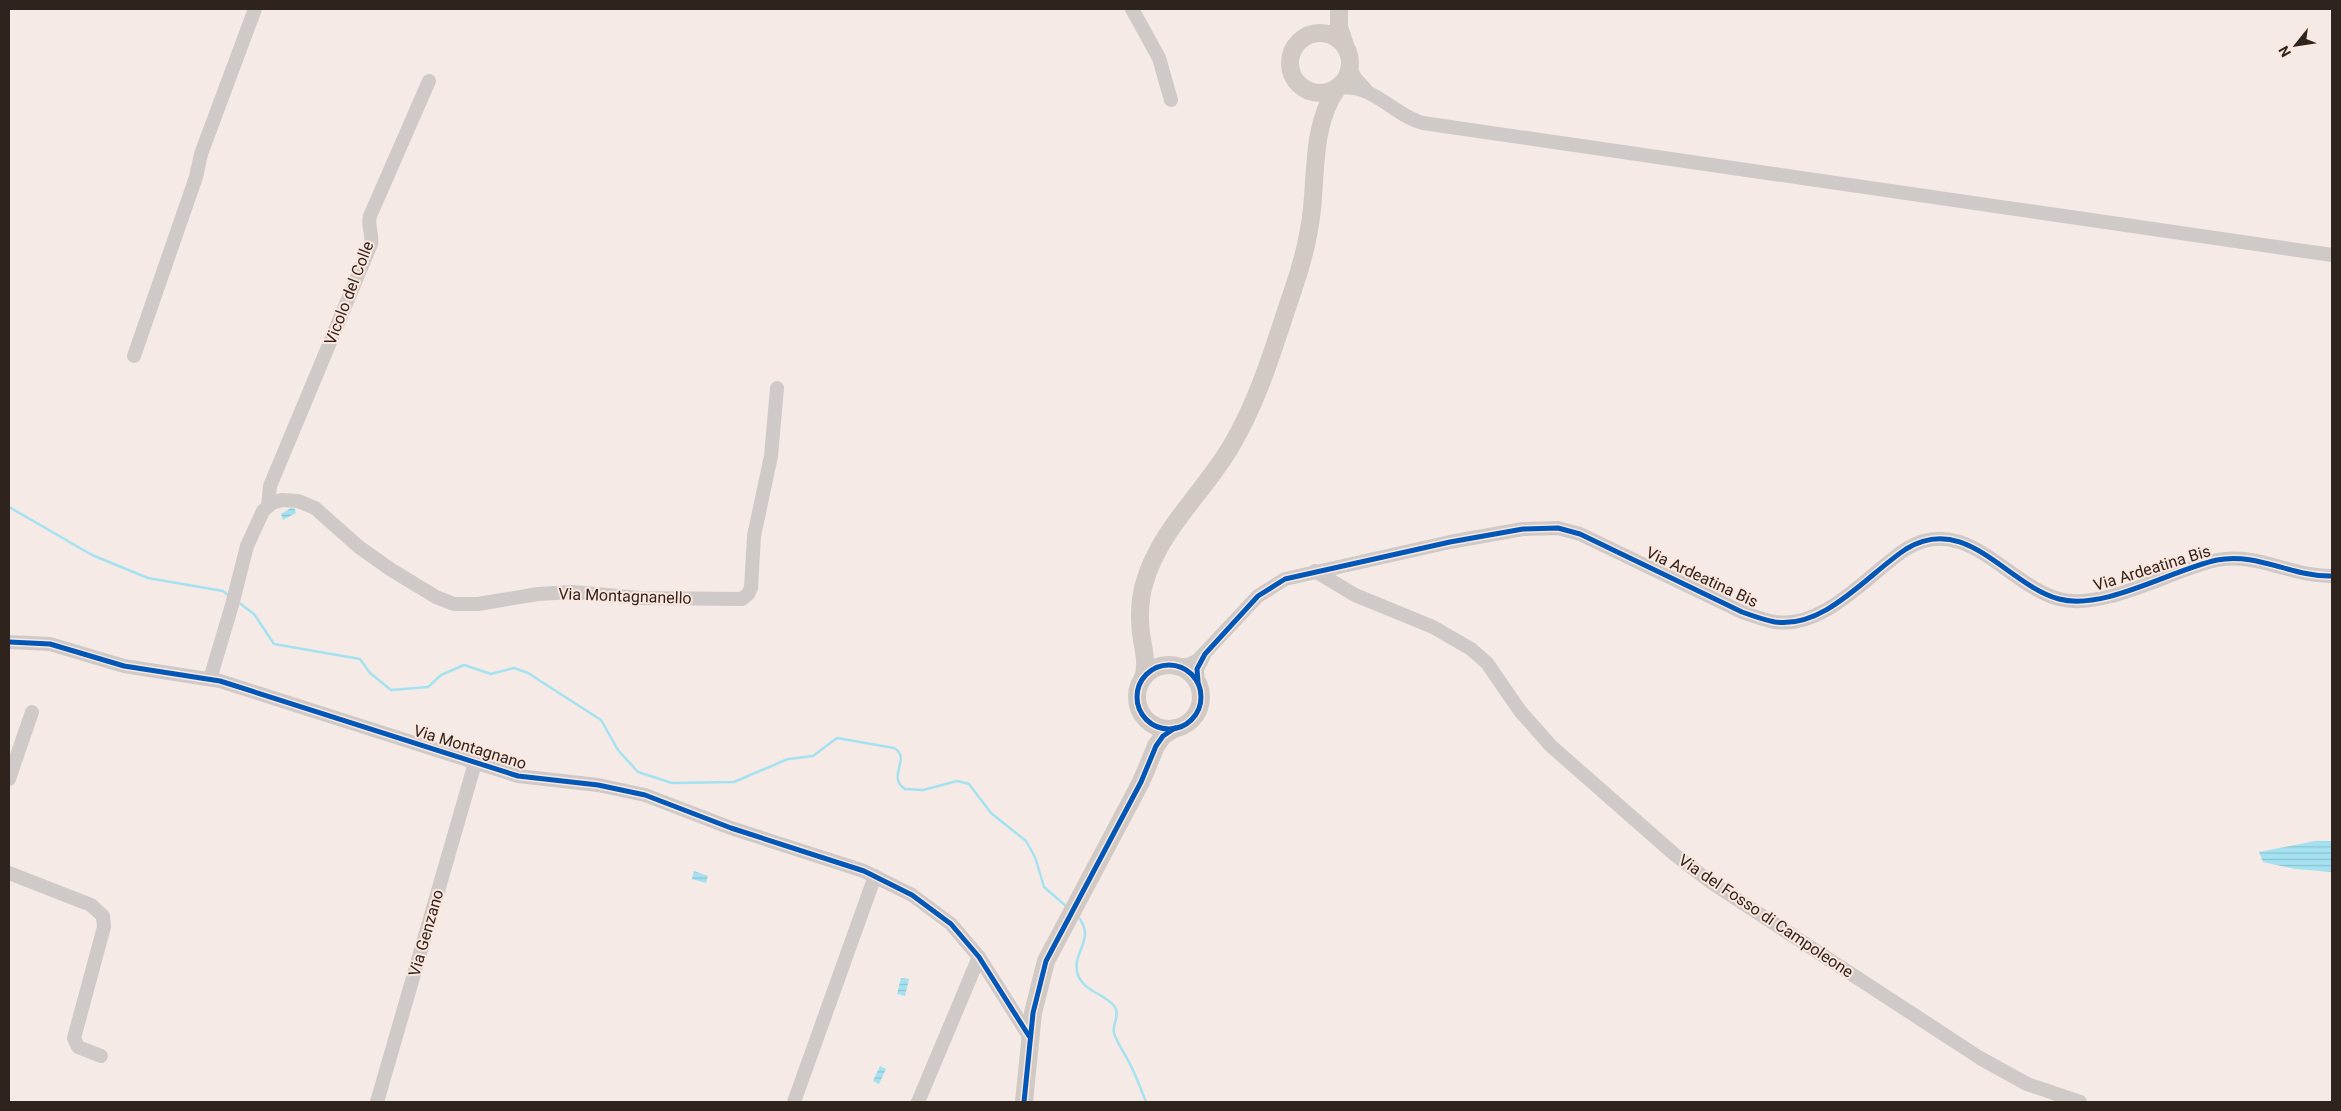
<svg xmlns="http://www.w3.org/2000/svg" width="2341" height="1111" viewBox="0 0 2341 1111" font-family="Roboto,sans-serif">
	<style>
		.water { fill: url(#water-rules) }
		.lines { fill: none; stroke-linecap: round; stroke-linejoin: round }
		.stream { stroke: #a4e2f2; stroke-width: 2.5 }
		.minor { stroke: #cfcac8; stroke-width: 14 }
		.major { stroke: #d1c9c4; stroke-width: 18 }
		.cycleway-casing { stroke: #fce7de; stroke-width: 8 }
		.cycleway { stroke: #0057b8; stroke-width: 5 }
		.labels { text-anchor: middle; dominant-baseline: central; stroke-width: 4; stroke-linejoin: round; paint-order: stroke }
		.street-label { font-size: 16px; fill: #2f231d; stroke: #fce7de }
	</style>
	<defs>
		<pattern id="water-rules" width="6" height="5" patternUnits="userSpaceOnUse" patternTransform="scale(1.25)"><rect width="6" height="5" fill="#a4e2f2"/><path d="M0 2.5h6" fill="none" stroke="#8ec2cf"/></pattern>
	</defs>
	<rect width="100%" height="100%" fill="#f5eae5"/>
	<g class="water">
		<polygon points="291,508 295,509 296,513 283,520 281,514"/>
		<polygon points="2315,841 2332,841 2332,872 2295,869 2263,862 2259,852"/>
		<polygon points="694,871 708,876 706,883 692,879"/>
		<polygon points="901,978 909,979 905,996 897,994"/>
		<polygon points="880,1066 886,1069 879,1084 873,1081"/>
	</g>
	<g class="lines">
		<g class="stream">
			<polyline points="9,507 92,555 148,578 223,591 229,596"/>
			<path d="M 238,602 L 254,614 L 274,644 L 360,659 L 370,673 L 391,690 L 428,687 L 441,675 L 464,665 L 491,674 L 514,668 L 528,673 L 601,720 L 618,750 L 638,772 L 672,783 L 734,782 L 788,759 L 813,756 L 837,738 L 894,748 C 912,758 886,777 905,789 L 923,790 L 957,781 L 969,784 L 991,813 L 1026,841 L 1035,857 L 1044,887 L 1067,907"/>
			<path d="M 1077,915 C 1098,940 1070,952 1078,975 C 1085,993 1105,993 1115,1007 C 1120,1016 1112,1024 1114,1033 C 1117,1043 1125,1054 1130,1064 C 1136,1076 1141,1089 1146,1102"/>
		</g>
		<g class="minor">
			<polyline points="1132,9 1159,58 1171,100"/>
			<polyline points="1350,69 1356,79 1366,90"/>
			<path d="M 1337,89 C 1370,80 1394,116 1423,123 L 2332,255"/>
			<polyline points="134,356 196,177 201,154 255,9"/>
			<path d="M 268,506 L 270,486 L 371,244 C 373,234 367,226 370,216 L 429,81"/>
			<polyline points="1315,571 1355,595 1433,627 1471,649 1487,663 1520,711 1551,746 1674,854 1712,883 1980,1058 2027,1084 2080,1102"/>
			<polyline points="9,642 50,644 124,666 220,681 518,776 598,785 645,795 731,828 864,871 912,895 951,924 979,957 1029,1036"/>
			<path d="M 1177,666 L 1188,665 L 1197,661 L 1258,596 L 1285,579 L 1450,542 L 1523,529 L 1558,528 L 1580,534 L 1742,612 C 1753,616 1764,620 1775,622 C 1825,629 1868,574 1906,549 C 1966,512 2007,585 2059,599 C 2104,611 2171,570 2217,560 C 2257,552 2292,577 2332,576"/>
			<polyline points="210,679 232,605 247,546 263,511 272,503 282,500 298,501 315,508 359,547 390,569 436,597 454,604 478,604 538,594 573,592 641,598 742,599 748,594 751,588 754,536 771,456 777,388"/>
			<polyline points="1198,682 1197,669 1204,655"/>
			<polyline points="9,779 32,712"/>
			<polyline points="9,873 91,905 103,916 104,927 74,1038 78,1047 101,1056"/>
			<polyline points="377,1102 475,763"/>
			<polyline points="794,1102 875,876"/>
			<polyline points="918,1102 979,957"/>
		</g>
		<g class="major">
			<polyline points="1339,9 1339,27 1345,45"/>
			<circle cx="1320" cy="63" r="30"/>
			<circle cx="1169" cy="697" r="32"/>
			<path d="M 1143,678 C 1148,662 1143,649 1141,633 C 1139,616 1140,597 1145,581 C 1160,530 1203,493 1230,448 C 1259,400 1275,343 1293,290 C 1302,264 1309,237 1312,209 C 1316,170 1313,122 1337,89"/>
			<polyline points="1024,1102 1033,1013 1046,961 1141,782 1156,746 1163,736 1175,728"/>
		</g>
		<g class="cycleway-casing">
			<g id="cycleway">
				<polyline points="9,642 50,644 124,666 220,681 518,776 598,785 645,795 731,828 864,871 912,895 951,924 979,957 1029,1036"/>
				<circle cx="1169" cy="697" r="32"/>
				<path d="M 1198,682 L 1197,669 L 1205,654 L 1258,596 L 1285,579 L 1450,542 L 1523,529 L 1558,528 L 1580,534 L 1742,612 C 1753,616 1764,620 1775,622 C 1825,629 1868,574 1906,549 C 1966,512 2007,585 2059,599 C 2104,611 2171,570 2217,560 C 2257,552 2292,577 2332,576"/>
				<polyline points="1024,1102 1033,1013 1046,961 1141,782 1156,746 1163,736 1175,728"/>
			</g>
		</g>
		<use href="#cycleway" class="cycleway"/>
	</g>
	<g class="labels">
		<g class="street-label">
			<text transform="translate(349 293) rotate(-69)">Vicolo del Colle</text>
			<text transform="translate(2152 568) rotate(-17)">Via Ardeatina Bis</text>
			<text transform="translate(1702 577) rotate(25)">Via Ardeatina Bis</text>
			<text transform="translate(625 596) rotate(2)">Via Montagnanello</text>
			<text transform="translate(470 747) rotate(17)">Via Montagnano</text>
			<text transform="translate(1766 916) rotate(34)">Via del Fosso di Campoleone</text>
			<text transform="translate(426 933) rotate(-74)">Via Genzano</text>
		</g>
	</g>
	<rect width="2341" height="1111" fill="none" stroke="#2f231d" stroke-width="20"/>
	<g transform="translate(2296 45) rotate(240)" stroke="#fce7de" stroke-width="4" paint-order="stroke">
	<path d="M0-4L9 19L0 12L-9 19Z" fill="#2f231d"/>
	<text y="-8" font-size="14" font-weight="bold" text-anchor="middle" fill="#2f231d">N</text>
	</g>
</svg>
